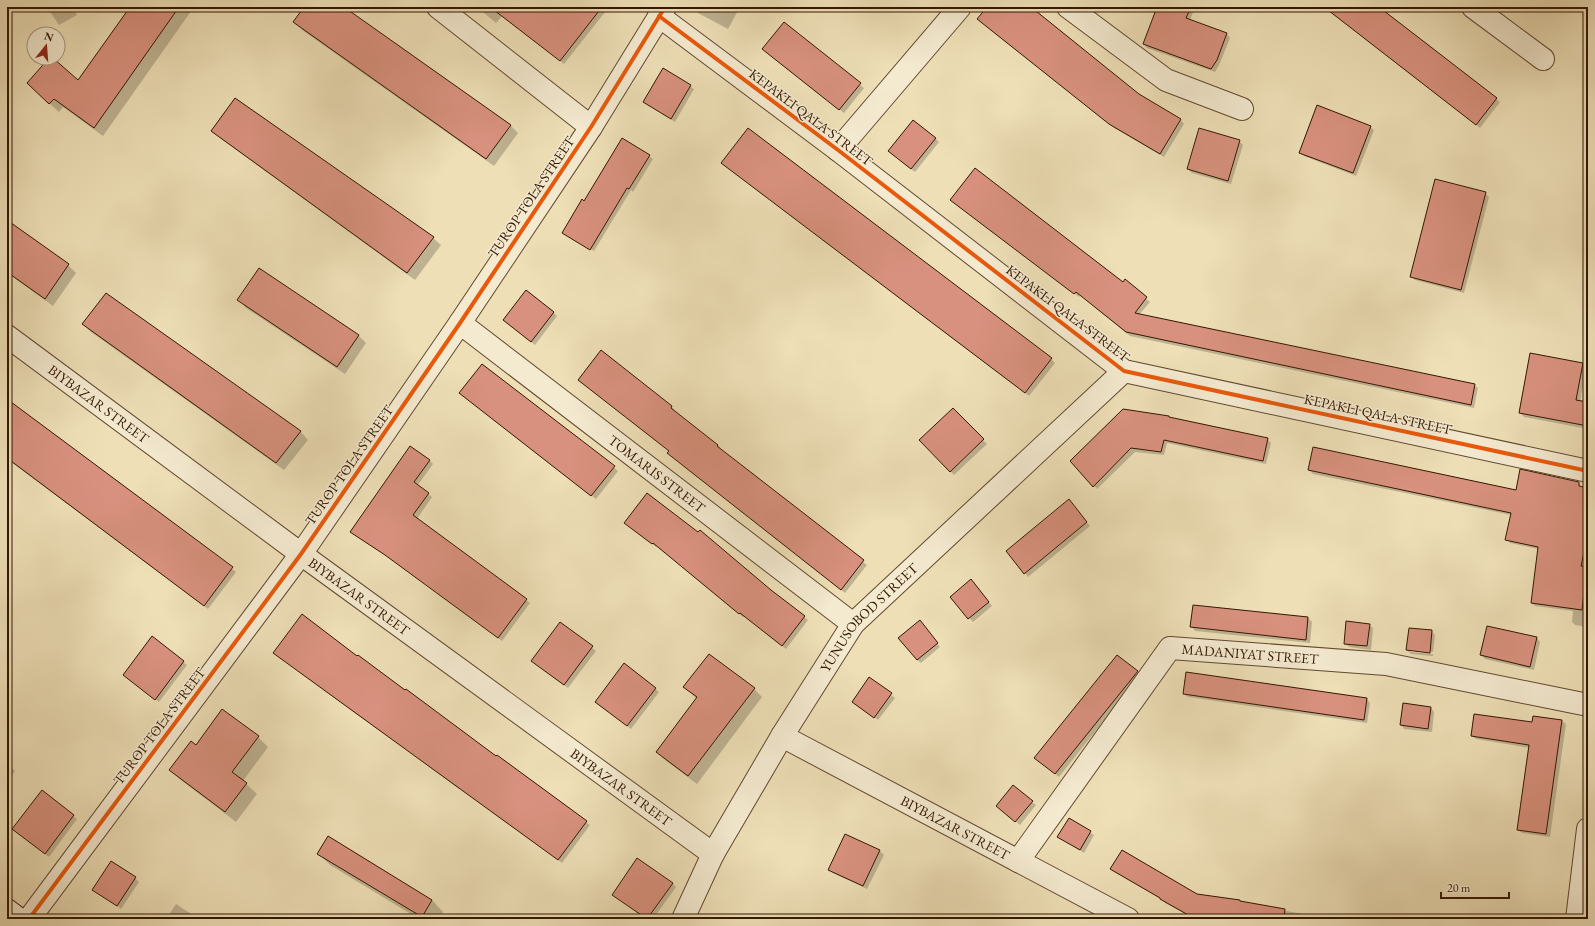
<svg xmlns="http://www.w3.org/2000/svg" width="1595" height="926" viewBox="0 0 1595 926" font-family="'EB Garamond',serif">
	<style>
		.shadow { fill: #0003 }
		.building { fill: #d8917e; stroke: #331700 }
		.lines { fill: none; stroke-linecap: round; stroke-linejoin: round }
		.street-casing { stroke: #62492e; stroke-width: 24 }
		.secondary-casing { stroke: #331700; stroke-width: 24 }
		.street { stroke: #f4ead0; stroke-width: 22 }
		.secondary { stroke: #f4ead0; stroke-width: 22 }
		.cycleway-casing { stroke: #f4ead0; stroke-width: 6 }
		.cycleway { stroke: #e8590c; stroke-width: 4 }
		.labels { text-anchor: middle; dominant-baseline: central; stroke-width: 3; stroke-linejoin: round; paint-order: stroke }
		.street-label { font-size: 14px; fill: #331700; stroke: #f4ead0 }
	</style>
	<rect width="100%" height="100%" fill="#eedfb7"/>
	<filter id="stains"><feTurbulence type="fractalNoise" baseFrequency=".005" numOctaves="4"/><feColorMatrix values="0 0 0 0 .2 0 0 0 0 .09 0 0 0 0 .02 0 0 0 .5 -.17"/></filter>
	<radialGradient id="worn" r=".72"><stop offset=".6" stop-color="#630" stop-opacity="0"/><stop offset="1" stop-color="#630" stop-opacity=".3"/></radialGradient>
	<g class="shadow">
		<polygon points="47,7 72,7 77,15 59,25"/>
		<polygon points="131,7 194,7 103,136 63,107 59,112 37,92 50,58 78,82"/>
		<polygon points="305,7 342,7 510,125 518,133 494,166 302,30 295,22"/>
		<polygon points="477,7 609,7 564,64 502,16 496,23"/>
		<polygon points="696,7 740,7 728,29 698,13 695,9"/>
		<polygon points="988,7 1029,7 1139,95 1181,120 1184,124 1164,157 1114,128 982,23"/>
		<polygon points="1158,7 1195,7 1190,20 1227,34 1230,38 1220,63 1215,72 1147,48 1144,44"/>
		<polygon points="1324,7 1378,7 1500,102 1480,128"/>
		<polygon points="784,24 864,88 844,113 767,53"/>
		<polygon points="690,86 694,89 675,122 644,102"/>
		<polygon points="1370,127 1374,130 1356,176 1304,156 1301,153"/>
		<polygon points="748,129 1051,359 1055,363 1029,396 726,166"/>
		<polygon points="212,131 433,238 441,245 415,280 220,138"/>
		<polygon points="935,138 939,142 915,172 893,155"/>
		<polygon points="1239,141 1243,145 1231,184 1192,173 1188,169"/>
		<polygon points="649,156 653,159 633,192 631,190 594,251 563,233 585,202"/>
		<polygon points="1485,193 1489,197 1464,293 1415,280 1412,277"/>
		<polygon points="955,203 1123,283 1125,281 1150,302 1139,315 1474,385 1478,388 1474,408 1130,336 1080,295 1079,297"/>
		<polygon points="7,221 68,265 76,273 53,306 7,273"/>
		<polygon points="260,269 359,336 366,343 345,374 246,308 239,300"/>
		<polygon points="106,294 301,432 308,440 284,470 91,332 83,324"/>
		<polygon points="553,312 557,316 535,345 508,324"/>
		<polygon points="1582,364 1586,368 1580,402 1588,403 1588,429 1524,417 1520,413"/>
		<polygon points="482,365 618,471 596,499 460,393"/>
		<polygon points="579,380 671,407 675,410 674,412 718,445 721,450 867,565 845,593 672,456 670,451"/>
		<polygon points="7,400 236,572 208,609 7,459"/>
		<polygon points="953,409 987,444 954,475 920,440"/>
		<polygon points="1169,416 1171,419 1267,439 1271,443 1266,464 1167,443 1164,455 1135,452 1097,489 1071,462"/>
		<polygon points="429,460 433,464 417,486 432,497 417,519 530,603 502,641 390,558 355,535"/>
		<polygon points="1309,470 1517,491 1579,483 1582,488 1588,489 1588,554 1585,567 1588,569 1588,591 1586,607 1588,607 1588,627 1575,625 1572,622 1573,611 1535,606 1532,603 1538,549 1510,543 1506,539 1511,515 1313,474"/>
		<polygon points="1072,504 1090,526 1028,577 1025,573"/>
		<polygon points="629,526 771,591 808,620 786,649 744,616 743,617 658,545 656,547"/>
		<polygon points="975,584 992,606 973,622 951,597"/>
		<polygon points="1194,606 1308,618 1312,622 1310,643 1195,631 1192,627"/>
		<polygon points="561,623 596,651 568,688 536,664"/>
		<polygon points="923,625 940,647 921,663 917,660"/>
		<polygon points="1369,625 1373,628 1371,650 1349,647 1345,644"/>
		<polygon points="1432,631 1435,635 1433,652 1410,650 1410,652 1433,654 1433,656 1411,654 1407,650"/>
		<polygon points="152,638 187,665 159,702 124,675"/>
		<polygon points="1537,638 1540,642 1534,670 1485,659 1481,655"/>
		<polygon points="274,653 357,658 590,825 562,863 460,787 459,789 367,720 366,721"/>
		<polygon points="624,664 659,692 631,729 596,702"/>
		<polygon points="1137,672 1140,675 1059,777 1039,761"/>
		<polygon points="869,678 895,698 878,720 857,705"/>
		<polygon points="684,687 754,689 762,697 697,784 665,760 657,752 697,699"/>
		<polygon points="1184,694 1367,699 1370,703 1367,723 1188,697"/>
		<polygon points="1431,708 1434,712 1432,732 1404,729 1401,725"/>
		<polygon points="1534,717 1562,721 1566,724 1550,837 1522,833 1518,830 1530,748 1476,739 1472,736 1533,723"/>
		<polygon points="258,737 268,747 243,781 257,794 236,822 181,780 171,770 196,746"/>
		<polygon points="7,765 15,771 7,782"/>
		<polygon points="42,792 77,819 49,857 17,833"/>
		<polygon points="1032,802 1036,805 1020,825 1000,809"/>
		<polygon points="1069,819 1094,835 1084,853 1059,837"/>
		<polygon points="845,835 880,851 884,855 867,889 833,873 829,869"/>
		<polygon points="319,854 432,900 443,912 439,919 419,919 330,865"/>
		<polygon points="1111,869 1197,895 1240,901 1242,903 1331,919 1195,919 1165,903 1161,899 1115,872"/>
		<polygon points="135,878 139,882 121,909 94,890"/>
		<polygon points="672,883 676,887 653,919 646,919 613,895"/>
		<polygon points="176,904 199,919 166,919"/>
	</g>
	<g class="building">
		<polygon points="130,7 179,7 94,128 54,99 49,104 27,83 49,58 53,58 78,80"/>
		<polygon points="304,7 344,7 511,125 486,159 293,22"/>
		<polygon points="490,7 602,7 560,61"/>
		<polygon points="987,7 1031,7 1139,94 1181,119 1160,154 1109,124 977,19"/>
		<polygon points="1157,7 1191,7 1186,18 1227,33 1217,60 1211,69 1143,44"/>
		<polygon points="1324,7 1379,7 1497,98 1476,125"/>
		<polygon points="784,22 861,83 839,110 762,49"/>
		<polygon points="663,68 691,85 671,119 643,102"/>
		<polygon points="235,98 434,237 407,273 211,131"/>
		<polygon points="1317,105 1371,126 1353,173 1299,153"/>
		<polygon points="913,120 936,138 911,169 888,151"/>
		<polygon points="748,128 1052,358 1025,393 721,163"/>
		<polygon points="1199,128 1240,140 1228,181 1187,169"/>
		<polygon points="622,138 650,155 629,189 627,188 590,250 562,233 582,199 584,201"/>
		<polygon points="975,168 1123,282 1125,279 1147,297 1135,313 1475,384 1471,405 1126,332 1076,292 1074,294 950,200"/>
		<polygon points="1435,179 1486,192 1461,290 1410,277"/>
		<polygon points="7,220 69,264 45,299 7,272"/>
		<polygon points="259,268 359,335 337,367 237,300"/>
		<polygon points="526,290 554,312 531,342 503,320"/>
		<polygon points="106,293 301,431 276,463 82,324"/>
		<polygon points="601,350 672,406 671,408 718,445 717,446 864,560 841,590 667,453 669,451 578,380"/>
		<polygon points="1530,353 1583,363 1576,400 1588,402 1588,426 1519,413"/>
		<polygon points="482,364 615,466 591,496 459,393"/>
		<polygon points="7,399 233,567 204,606 7,458"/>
		<polygon points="953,408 984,439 950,472 919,440"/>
		<polygon points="1123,409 1169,416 1169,417 1268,438 1263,461 1164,440 1161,452 1131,448 1093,487 1070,461"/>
		<polygon points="410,446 430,460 414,482 429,493 413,515 527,599 498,638 385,555 350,532"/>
		<polygon points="1313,447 1516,490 1520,469 1579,482 1579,486 1588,488 1588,535 1581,566 1587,567 1582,610 1531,603 1538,547 1505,540 1511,513 1308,470"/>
		<polygon points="647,493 698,532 700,530 771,590 805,616 782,646 740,613 739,614 653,543 652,544 624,523"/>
		<polygon points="1069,499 1087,522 1024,574 1006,551"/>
		<polygon points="971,579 989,602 968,619 950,597"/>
		<polygon points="1193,605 1308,617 1306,640 1190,627"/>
		<polygon points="302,614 357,656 358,655 405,690 406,689 496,756 497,755 587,821 558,860 273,653"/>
		<polygon points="920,620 938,643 917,660 898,638"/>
		<polygon points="1346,621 1370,624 1367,646 1344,644"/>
		<polygon points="560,622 593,646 564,685 531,661"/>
		<polygon points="1487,626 1537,637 1530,667 1480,655"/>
		<polygon points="1409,628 1432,630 1430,653 1406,650"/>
		<polygon points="152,636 184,661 155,700 123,675"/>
		<polygon points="709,654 755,688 688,776 656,752 697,697 683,687"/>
		<polygon points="1117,655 1138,671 1055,774 1034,758"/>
		<polygon points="624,663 656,688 627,726 595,702"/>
		<polygon points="1186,672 1367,698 1364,720 1183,694"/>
		<polygon points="869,677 892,693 874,718 852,702"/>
		<polygon points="1403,703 1431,707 1428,729 1400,725"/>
		<polygon points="222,709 259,736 232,772 247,783 225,812 169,770 191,741 196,745"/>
		<polygon points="1474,714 1532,722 1533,716 1562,720 1546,834 1517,830 1529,745 1471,736"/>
		<polygon points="1013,785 1033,801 1015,822 996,806"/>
		<polygon points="42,790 74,815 45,854 12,829"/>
		<polygon points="1069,818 1091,831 1080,850 1057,837"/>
		<polygon points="845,834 880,850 863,886 828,870"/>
		<polygon points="328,836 432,900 422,917 317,854"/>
		<polygon points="1122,850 1197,894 1240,900 1240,901 1285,909 1284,919 1213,919 1190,916 1160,899 1160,898 1110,869"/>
		<polygon points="637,858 673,883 647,919 612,895"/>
		<polygon points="111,861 136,877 117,906 92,890"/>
	</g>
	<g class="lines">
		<g class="street-casing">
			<g id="street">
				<polyline points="438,7 591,127"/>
				<polyline points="1068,7 1166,80 1242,109"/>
				<polyline points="1473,7 1543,59"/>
				<polyline points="659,16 838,150 1124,371 1588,471"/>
				<polyline points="838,150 960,7"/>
				<path id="s1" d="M 460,323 L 853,624"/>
				<path id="s2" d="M 7,336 L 301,554 L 713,854"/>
				<path id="s3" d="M 782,736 L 1128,919"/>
				<path id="s4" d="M 1018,861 L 1170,648 L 1386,664 L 1588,705"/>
				<polyline points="29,919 301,554 460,323 591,127 665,7"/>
				<path id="s5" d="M 683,919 L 713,854 L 782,736 L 853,624 L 1124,371"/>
				<polyline points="1577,919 1588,829"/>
			</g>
		</g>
		<g class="secondary-casing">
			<polyline id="secondary" points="7,910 19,919"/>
		</g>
		<use href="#street" class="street"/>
		<use href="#secondary" class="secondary"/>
		<g class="cycleway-casing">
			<g id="cycleway">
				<polyline points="659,16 838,150 1124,371 1588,471"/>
				<polyline points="29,919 301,554 460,323 591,127 665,7"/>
			</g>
		</g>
		<use href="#cycleway" class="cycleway"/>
	</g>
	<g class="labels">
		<g class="street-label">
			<text transform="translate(811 117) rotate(37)">KEPAKLI QALA STREET</text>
			<text transform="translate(531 197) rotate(-56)">TUROP TOLA STREET</text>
			<text transform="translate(1068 313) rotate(37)">KEPAKLI QALA STREET</text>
			<text stroke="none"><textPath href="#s2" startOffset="114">BIYBAZAR STREET</textPath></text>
			<text transform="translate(1378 414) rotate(12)">KEPAKLI QALA STREET</text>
			<text transform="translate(349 465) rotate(-55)">TUROP TOLA STREET</text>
			<text stroke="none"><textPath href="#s1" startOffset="248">TOMARIS STREET</textPath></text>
			<text stroke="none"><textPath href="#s2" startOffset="438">BIYBAZAR STREET</textPath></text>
			<text stroke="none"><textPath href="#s5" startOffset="356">YUNUSOBOD STREET</textPath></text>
			<text stroke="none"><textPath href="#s4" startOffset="342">MADANIYAT STREET</textPath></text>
			<text transform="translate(159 726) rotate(-53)">TUROP TOLA STREET</text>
			<text stroke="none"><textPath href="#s2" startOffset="762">BIYBAZAR STREET</textPath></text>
			<text stroke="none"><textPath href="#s3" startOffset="196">BIYBAZAR STREET</textPath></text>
		</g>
	</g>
	<rect width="1595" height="926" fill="none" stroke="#eedfb7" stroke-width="24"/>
	<rect x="8" y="8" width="1579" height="910" fill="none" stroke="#331700" stroke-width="2"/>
	<rect x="12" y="12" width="1571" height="902" fill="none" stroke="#331700"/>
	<g transform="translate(46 46) rotate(17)"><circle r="19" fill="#f4ead0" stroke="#a7967d"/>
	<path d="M0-3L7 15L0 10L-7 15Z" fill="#8f2418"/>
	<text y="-6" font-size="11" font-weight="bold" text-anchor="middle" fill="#331700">N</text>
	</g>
	<path d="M1441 892v6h68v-6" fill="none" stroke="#331700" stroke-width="2"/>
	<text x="1447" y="892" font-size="12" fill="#331700" stroke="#f4ead0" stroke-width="3" paint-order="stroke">20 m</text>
	<rect width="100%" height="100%" filter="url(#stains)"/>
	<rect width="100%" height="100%" fill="url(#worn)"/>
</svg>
